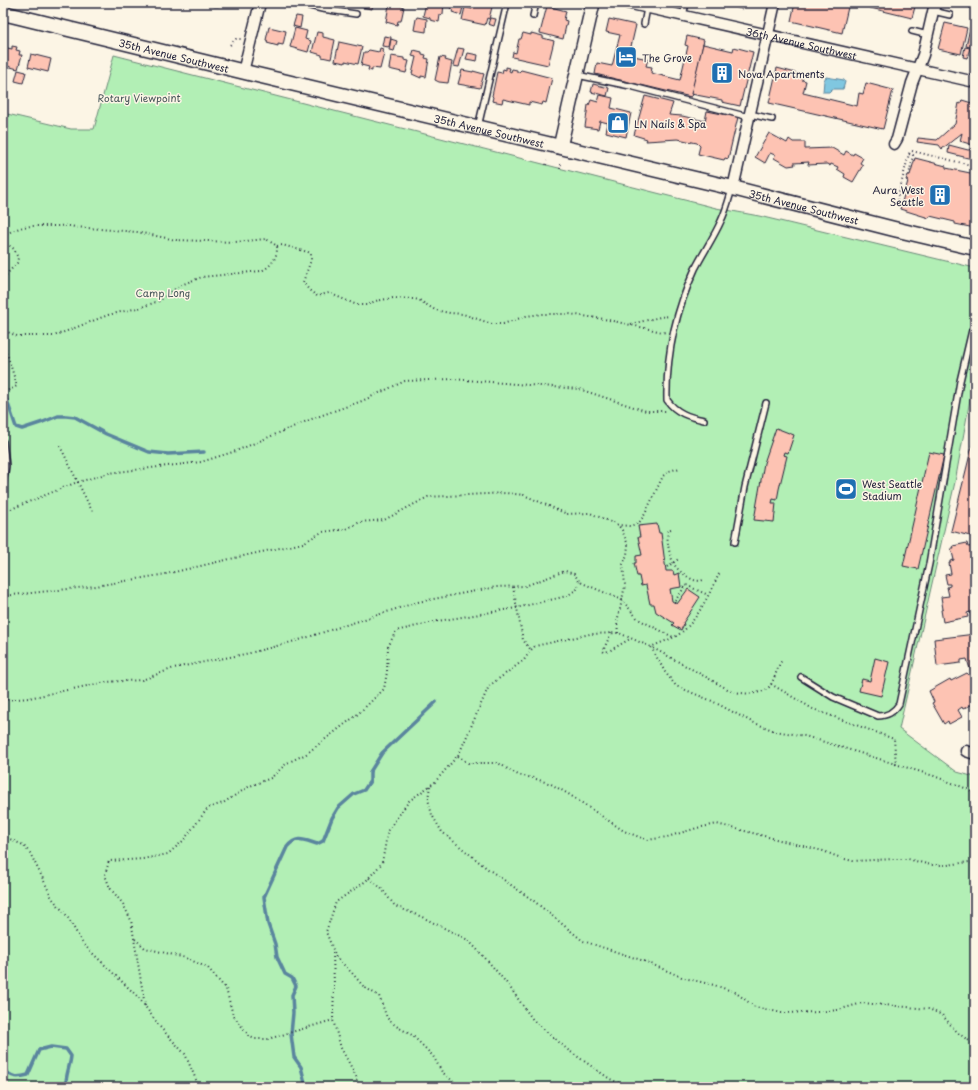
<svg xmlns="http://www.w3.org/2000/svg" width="978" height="1090" viewBox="0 0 978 1090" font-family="'Playpen Sans',sans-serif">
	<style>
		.green { fill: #b2efb5; stroke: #6a8878 }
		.water { fill: #80c7e0; stroke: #5a859e }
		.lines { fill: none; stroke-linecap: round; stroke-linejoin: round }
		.stream { stroke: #5a859e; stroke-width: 3.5 }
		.building { fill: #fdc3b3; stroke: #22223b }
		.service-casing { stroke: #22223b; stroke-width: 8 }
		.minor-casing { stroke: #22223b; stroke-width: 13 }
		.tertiary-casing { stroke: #22223b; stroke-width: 16 }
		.secondary-casing { stroke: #22223b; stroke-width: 17 }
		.path { stroke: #22223b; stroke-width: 2; stroke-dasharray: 1 3; stroke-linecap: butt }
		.service { stroke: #fcf5e5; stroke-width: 5 }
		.minor { stroke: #fcf5e5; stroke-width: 10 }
		.tertiary { stroke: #fcf5e5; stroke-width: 13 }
		.secondary { stroke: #fcf5e5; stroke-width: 14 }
		.labels { text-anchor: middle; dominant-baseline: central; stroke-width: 3; stroke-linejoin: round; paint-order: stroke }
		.street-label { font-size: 10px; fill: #22223b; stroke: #fcf5e5 }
		.poi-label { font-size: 10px; fill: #22223b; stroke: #fcf5e5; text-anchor: start }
		.park-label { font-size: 10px; fill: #46555a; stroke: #fcf5e5 }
	</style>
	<rect width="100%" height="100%" fill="#fcf5e5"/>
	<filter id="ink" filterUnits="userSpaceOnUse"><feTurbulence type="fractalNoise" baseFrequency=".025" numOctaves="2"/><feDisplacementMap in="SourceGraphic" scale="8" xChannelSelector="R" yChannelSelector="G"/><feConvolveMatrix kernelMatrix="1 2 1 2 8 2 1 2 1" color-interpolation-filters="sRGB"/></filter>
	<g filter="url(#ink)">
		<polygon class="green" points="114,55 716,208 759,216 975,268 975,372 955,482 899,729 957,772 975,777 975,1087 3,1087 3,113 71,129 94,129"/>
		<polygon class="water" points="826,77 844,80 845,82 843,89 832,89 829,92 823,92 824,80"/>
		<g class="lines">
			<g class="stream">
				<polyline points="3,389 16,427 22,429 43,422 58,416 66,416 75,417 106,434 149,452 168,454 204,452"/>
				<path d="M 3,1068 C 11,1078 17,1078 28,1075 L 39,1050 L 51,1047 L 66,1049 L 71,1056 C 70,1067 65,1076 66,1087"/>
				<path d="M 306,1087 L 301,1067 L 294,1057 L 291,1034 L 293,1013 L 292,995 L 296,986 L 292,978 L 285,974 L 277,957 L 275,944 L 268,924 L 264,897 L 287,847 C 297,835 304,840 317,844 L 323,841 L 332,818 L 338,808 L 354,794 L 364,790 L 370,781 L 370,772 L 382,753 L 436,702"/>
			</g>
		</g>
		<g class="building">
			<polygon points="363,3 373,3 372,9 362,7"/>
			<polygon points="391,3 402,3 402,7 404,7 401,21 398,21 397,25 386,22 389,5"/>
			<polygon points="426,3 444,3 443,14 440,15 439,22 430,20 430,18 423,16"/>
			<polygon points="451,3 464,3 461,15 452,12 453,10 450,8"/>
			<polygon points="473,3 491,3 490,6 492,7 489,19 487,18 485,25 462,20 465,7 472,9"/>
			<polygon points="722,3 743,3 742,9 721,4"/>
			<polygon points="795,3 849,3 842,33 791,21"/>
			<polygon points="850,3 916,3 912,18"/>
			<polygon points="975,5 975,43 974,48 966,46"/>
			<polygon points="547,6 566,11 564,20 567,21 563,39 540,33"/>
			<polygon points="296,16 302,17 300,28 293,26"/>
			<polygon points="417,17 427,19 426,32 414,30 416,19"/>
			<polygon points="490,18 496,19 494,26 488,24"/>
			<polygon points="609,19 636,25 629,55 648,59 646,66 652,67 651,73 680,80 688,46 685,45 687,36 704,40 691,97 595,74 597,63 612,66 620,35 606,32"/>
			<polygon points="945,23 967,28 961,54 938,49"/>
			<polygon points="269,27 286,31 283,45 278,44 278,46 267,43 268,41 266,40"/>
			<polygon points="295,28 307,31 305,39 311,41 308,52 290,47"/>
			<polygon points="317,32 323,33 323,37 335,40 331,59 322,57 322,55 312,52"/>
			<polygon points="523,33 531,35 531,33 543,36 543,38 554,41 548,65 512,57 513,52 516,53 519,39 521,39"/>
			<polygon points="384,36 391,37 389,47 382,46"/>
			<polygon points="391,39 397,41 394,51 389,50"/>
			<polygon points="339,42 362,47 358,64 345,61 345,63 335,61"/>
			<polygon points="703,44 733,51 734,47 753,52 740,106 722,102 722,100 691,94"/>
			<polygon points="12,46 17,47 16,50 20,51 19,55 22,55 18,69 3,65 6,55 3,55 3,47 12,49"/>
			<polygon points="965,47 970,48 967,58 963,57"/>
			<polygon points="380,48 383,49 382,52 384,53 380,69 372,68 372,71 368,70 369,67 361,65 364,52 367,52 369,50 379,52"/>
			<polygon points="458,48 464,49 459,67 453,66"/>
			<polygon points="414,50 422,52 422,54 426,55 425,58 429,59 426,77 421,76 421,78 412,74 416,57 412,56"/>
			<polygon points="468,53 478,55 477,61 466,59"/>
			<polygon points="31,54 51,59 48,72 28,67"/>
			<polygon points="391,56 404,58 404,60 409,61 406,73 389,69"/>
			<polygon points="440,57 446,58 445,60 452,62 448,83 439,82 435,80"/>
			<polygon points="506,67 510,68 509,71 511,72 512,69 517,70 517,72 519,72 521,70 552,78 546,103 543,102 542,105 529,102 529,105 503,99 502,103 492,101 493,97 492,96 497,72 502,73 503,69 506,70"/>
			<polygon points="777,68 803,75 802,80 806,81 803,93 857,106 859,93 863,94 866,83 893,90 883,129 769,103"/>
			<polygon points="18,70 26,72 23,83 15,81"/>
			<polygon points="462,70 473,72 473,71 484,74 480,88 458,84"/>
			<polygon points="593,84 609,88 607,96 591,92"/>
			<polygon points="600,95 613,98 611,108 631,113 626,137 606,132 608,123 600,121 598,129 585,127 588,105 589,105 591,100 598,102"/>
			<polygon points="645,96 673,103 669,115 682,116 705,121 707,111 738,117 728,159 725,158 724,160 698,154 700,146 697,143 678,139 646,141 647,139 634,135"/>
			<polygon points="962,100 975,104 975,142 973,145 960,141 962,133 942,149 939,145 917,142 918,138 937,140 955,124 959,103 961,104"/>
			<polygon points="769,133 787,143 789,139 793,142 805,142 805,149 832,148 844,155 846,151 853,155 854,153 863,158 860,163 863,165 853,182 844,177 845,174 837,169 838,167 831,164 830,166 827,164 808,165 809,162 794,163 795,165 788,166 774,158 775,155 770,153 765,163 755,157"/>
			<polygon points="949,145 968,150 975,149 975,157 968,158 948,153"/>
			<polygon points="915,158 946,166 946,168 975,174 975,228 955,224 955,222 930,216 929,218 900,209 908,181 906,180 908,175 910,175"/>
			<polygon points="776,428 794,435 788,453 784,452 783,455 787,456 779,489 777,500 773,499 772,503 776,503 774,522 754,520 764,463"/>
			<polygon points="974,438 975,438 975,532 974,537 951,531"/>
			<polygon points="929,452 944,455 918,569 903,566"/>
			<polygon points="657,524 659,533 661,533 666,571 673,571 674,575 679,573 681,587 670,589 672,601 677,604 688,589 700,597 683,623 684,624 681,630 672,625 674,623 656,612 654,604 650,604 646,585 641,586 639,576 637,576 634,563 636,563 636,556 642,555 638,537 640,537 638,526"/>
			<polygon points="967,543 968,547 975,546 975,613 970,614 970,612 967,613 968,617 943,622 941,610 943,609 941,597 949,596 947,587 950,586 950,584 947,584 945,575 951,574 949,563 950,563 950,561 954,560 951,548 954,548 953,546"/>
			<polygon points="975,634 975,703 963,709 962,707 958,710 962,717 949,724 948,721 944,724 932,703 934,702 929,691 950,679 951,681 967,673 970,676 973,674 969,666 967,659 961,660 961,663 937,666 934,639"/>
			<polygon points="875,658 889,662 881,696 859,691 862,679 870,681"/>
		</g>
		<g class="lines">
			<g class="service-casing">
				<g id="service">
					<polyline points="215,3 217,3"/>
					<polyline points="298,3 322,9 356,14"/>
					<polyline points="933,11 950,15"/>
					<polyline points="533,16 536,3"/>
					<polyline points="683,16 686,3"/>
					<polyline points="644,24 647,8"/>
					<polyline points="912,31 928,35"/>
					<polyline points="577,75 630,86 749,117"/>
					<polyline points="750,114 772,119"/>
					<polyline points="478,127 507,3"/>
					<path d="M 704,420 C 689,417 676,413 667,400 C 666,356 676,310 695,269 C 703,253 714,237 721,221 C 726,211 729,199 732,189"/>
					<polyline points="3,442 6,466 3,484"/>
					<polyline points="3,505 4,512"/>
					<polyline points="735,542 745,487 766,403"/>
					<path d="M 801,677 L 833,697 L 878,716 C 888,716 894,712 899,704 L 929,564 L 960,381 L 972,330"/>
				</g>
			</g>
			<g class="minor-casing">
				<g id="minor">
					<path id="s1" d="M 627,3 L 975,82"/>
					<polyline points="243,72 260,3"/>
					<polyline points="894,144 897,139 912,83 923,55 935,3"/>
					<polyline points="733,188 775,3"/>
					<polyline points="966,751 975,754"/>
				</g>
			</g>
			<g class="tertiary-casing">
				<polyline id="tertiary" points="560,147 593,3"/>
			</g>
			<g class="secondary-casing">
				<g id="secondary">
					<path id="s2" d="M 3,13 L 253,74 L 733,188 L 894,229 L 975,248"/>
				</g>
			</g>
			<g class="path">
				<polyline points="230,45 236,39 241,39"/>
				<polyline points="912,151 975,166"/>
				<polyline points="909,154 913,155 909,175"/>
				<polyline points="546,165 547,161"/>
				<polyline points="560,169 561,164"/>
				<polyline points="896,204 910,150"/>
				<path d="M 3,236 C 22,224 31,226 53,226 C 61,226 67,225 75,227 L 137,232 L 176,240 L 235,242 L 266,239 L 277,246 C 278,257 271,267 261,271 L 202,277 L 191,281 L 179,286 L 159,301 L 142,307 L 108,315 L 54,336 L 17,336 L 3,330"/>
				<polyline points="3,241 14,249 18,258 17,263 6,275 3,288"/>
				<polyline points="277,246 282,245 308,252 311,254 311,260 303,282 309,290 317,296 329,293 357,305 367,305 375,301 393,298 414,299 419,300 435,310 450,313 463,314 492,324 503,324 526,316 542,314 569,314 604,319 667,333"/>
				<polyline points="631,324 660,317 670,316"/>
				<polyline points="3,341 17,386 3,393"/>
				<polyline points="60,446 92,511"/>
				<polyline points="11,509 75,483 109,473 201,462 236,451 314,418 362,401 405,381 453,379 579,389 646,411 666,411"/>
				<path d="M 671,529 L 668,530 C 666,541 670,559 676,567 C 679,571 684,574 688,577 C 693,580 697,582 703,580"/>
				<polyline points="667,567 680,558"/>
				<path d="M 719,574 C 710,592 698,619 682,632 C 674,639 661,642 651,647 L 665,672 L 676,686 L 712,701 L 752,722 L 775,731 L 805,736 L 934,776 L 970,790 L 975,797"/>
				<polyline points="513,587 523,640 531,650"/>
				<polyline points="3,596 96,586 166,574 243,556 303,543 322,532 346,529 360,522 384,520 428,497 506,493 524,495 567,514 590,513 618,525 630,526 639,523 645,514 663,476 669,471 680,468"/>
				<polyline points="675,601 686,585 708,595"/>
				<polyline points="611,633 603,651 604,652 609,651 630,639"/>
				<polyline points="618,633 617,622 622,600 638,619 673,637"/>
				<polyline points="771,684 813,709 894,739 896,765"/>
				<polyline points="3,700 29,698 106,682 142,680 174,668 250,653 299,640 418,602 496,587 525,586 565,571 574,574 580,582 622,600 625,585 623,564 627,555 628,545 622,530 618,525"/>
				<polyline points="458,756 468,763 498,763 518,775 533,778 551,784 570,795 624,831 647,840 667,837 697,828 717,824 823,851 841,858 853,861 894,859 908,859 931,865 947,865 969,862 975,865"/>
				<polyline points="430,786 428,799 432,815 442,832 488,869 534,901 583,941 644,961 684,978 714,985 735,992 755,1007 782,1013 819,1012 838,1010 862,1003 929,1009 942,1015 958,1033 975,1045"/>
				<polyline points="3,836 23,845 30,853 44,881 52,898 67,916 83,944 139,998 160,1027 185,1054 197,1082 201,1087"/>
				<polyline points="369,878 381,888 395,906 422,917 468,940 487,960 509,986 533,1020 568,1050 610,1079 628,1087"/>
				<polyline points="135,939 145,948 186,958 208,968 226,989 233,1015 250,1037 255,1039 268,1039 333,1020"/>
				<polyline points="333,953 334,985 333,1020 341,1048 357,1078 357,1087"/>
				<polyline points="145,1006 131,920 123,904 110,888 105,875 109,861 143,859 168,854 183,841 208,808 223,803 250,786 271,778 287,763 306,754 358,714 384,689 387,672 388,647 396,631 438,621 516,608 567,596 577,589 580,582"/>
				<polyline points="188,1087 197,1082"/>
				<path d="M 460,1087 L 442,1072 L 433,1056 L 412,1035 L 396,1026 L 387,1018 L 379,996 L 364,987 L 352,973 L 336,957 L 326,932 L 336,902 L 366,881 L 382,863 L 388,830 L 409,801 L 435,782 L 459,754 L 489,686 L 524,660 L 531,650 L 535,646 L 590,634 L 619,633 L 651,647 L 677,661 L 731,691 C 741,694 762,696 770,686 C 775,678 777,668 782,660"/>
			</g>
			<use href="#service" class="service"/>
			<use href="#minor" class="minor"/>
			<use href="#tertiary" class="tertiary"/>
			<use href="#secondary" class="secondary"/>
		</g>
	</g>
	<defs>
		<g id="hotel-square" transform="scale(1.15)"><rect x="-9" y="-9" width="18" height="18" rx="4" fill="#1f6fb2" stroke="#fcf5e5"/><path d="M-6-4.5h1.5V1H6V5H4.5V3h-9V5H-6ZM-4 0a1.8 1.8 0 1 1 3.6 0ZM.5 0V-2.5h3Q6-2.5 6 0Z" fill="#fff"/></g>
		<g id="building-square" transform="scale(1.15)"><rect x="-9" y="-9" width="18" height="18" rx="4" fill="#1f6fb2" stroke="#fcf5e5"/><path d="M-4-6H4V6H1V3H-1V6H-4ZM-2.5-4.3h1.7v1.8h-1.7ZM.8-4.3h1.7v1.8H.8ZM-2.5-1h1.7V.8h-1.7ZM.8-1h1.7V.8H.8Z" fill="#fff"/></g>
		<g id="shop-square" transform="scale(1.15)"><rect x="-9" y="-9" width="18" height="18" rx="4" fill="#1f6fb2" stroke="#fcf5e5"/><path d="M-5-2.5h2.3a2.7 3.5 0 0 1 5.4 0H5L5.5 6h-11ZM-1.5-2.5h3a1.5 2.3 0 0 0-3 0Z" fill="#fff"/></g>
		<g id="stadium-square" transform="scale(1.15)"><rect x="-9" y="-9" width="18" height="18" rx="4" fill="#1f6fb2" stroke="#fcf5e5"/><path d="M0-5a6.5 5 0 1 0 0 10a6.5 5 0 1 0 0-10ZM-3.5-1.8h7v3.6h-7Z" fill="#fff"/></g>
	</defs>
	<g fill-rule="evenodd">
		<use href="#hotel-square" x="626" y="57"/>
		<use href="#building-square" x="722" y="73"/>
		<use href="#shop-square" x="618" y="123"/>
		<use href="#building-square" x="940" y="195"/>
		<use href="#stadium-square" x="846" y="489"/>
	</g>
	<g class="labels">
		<g class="street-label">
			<text stroke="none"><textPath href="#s1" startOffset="179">36th Avenue Southwest</textPath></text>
			<text stroke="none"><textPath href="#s2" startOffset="176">35th Avenue Southwest</textPath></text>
			<text stroke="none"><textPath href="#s2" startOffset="500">35th Avenue Southwest</textPath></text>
			<text stroke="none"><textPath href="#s2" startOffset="824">35th Avenue Southwest</textPath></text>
		</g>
		<g class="poi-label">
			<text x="642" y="57">The Grove</text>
			<text x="738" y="73">Nova Apartments</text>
			<text x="634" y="123">LN Nails &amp; Spa</text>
			<text x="924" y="189" text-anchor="end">Aura West<tspan x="924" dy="12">Seattle</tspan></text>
			<text x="862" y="483">West Seattle<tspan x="862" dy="12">Stadium</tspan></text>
		</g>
		<g class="park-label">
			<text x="139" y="97">Rotary Viewpoint</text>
			<text x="163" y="292">Camp Long</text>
		</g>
	</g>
	<rect width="978" height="1090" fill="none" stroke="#fcf5e5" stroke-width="16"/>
	<rect x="8" y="8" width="962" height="1074" fill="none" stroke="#22223b" stroke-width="1.5" filter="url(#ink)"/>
</svg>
